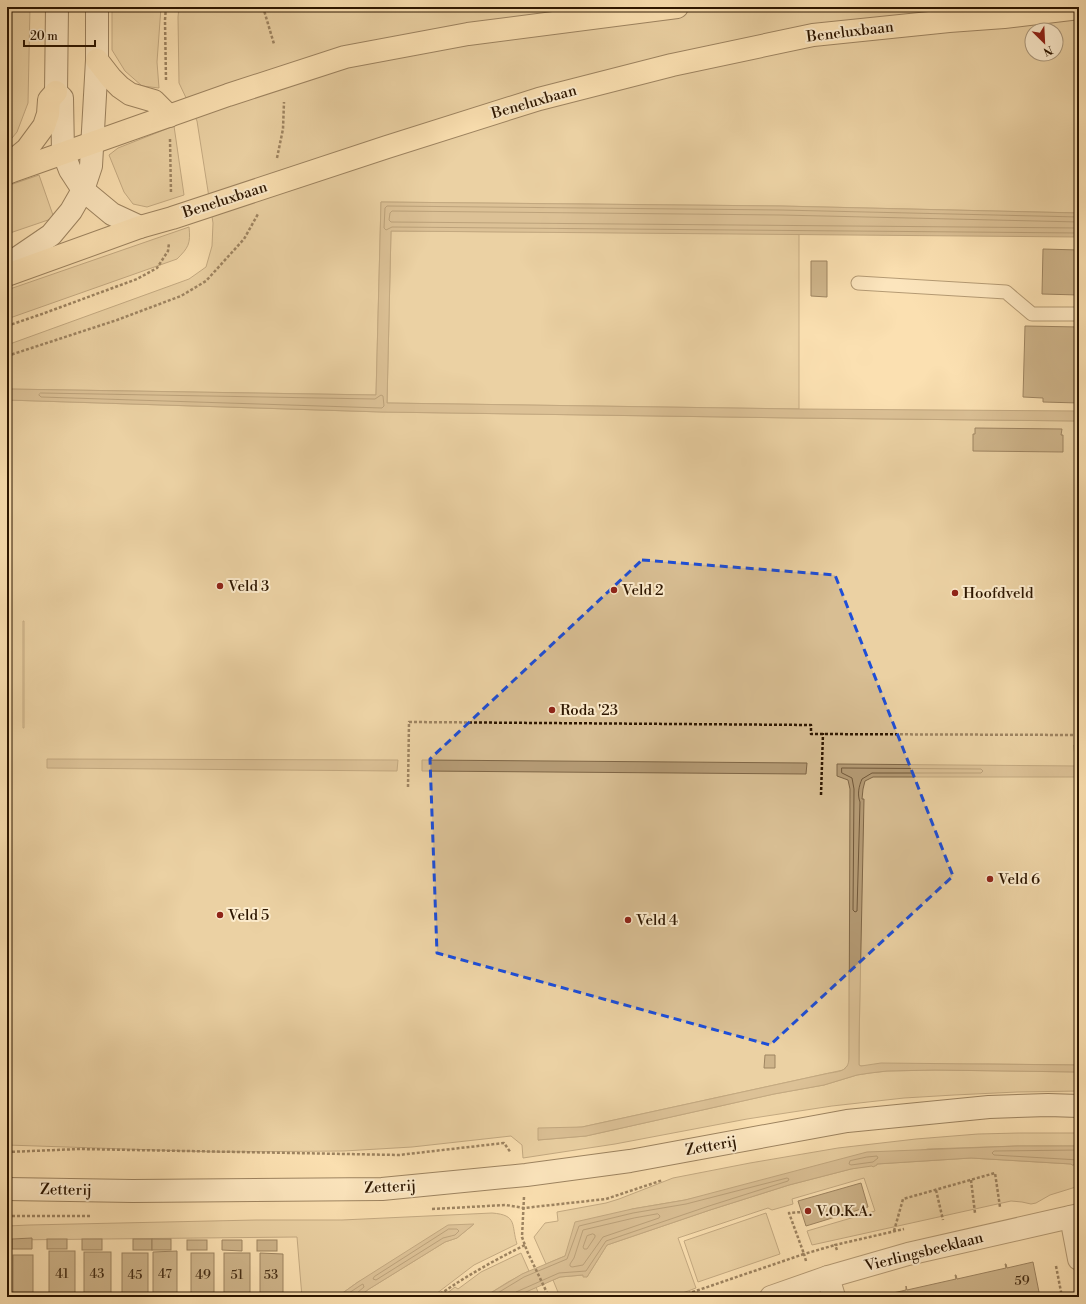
<svg xmlns="http://www.w3.org/2000/svg" width="1086" height="1304" viewBox="0 0 1086 1304" font-family="'Libre Bodoni',serif">
	<style>
		.green { fill: #d8be93; stroke: #826a4a; fill-rule: evenodd }
		.water { fill: #b59b75; stroke: #7f6646 }
		.lines { fill: none; stroke-linecap: round; stroke-linejoin: round }
		.shore { stroke: #71583a; stroke-width: 1 }
		.building { fill: #987f5c; stroke: #2d1600 }
		.lane-casing { stroke: #60482c; stroke-width: 15 }
		.street-casing { stroke: #60482c; stroke-width: 24 }
		.secondary-casing { stroke: #2d1600; stroke-width: 24 }
		.primary-casing { stroke: #2d1600; stroke-width: 24 }
		.path { stroke: #2d1600; stroke-width: 2.5; stroke-dasharray: 3 2; stroke-linecap: butt }
		.lane { stroke: #fcebcc; stroke-width: 13 }
		.street { stroke: #fcebcc; stroke-width: 22 }
		.secondary { stroke: #fcebcc; stroke-width: 22 }
		.primary { stroke: #fbe0b1; stroke-width: 22 }
		.marked { fill: none; stroke: #1d4ed8; stroke-width: 3; stroke-dasharray: 8 5; stroke-linejoin: round }
		.poi-dot { fill: #8f2418; stroke: #fcebcc; stroke-width: 1.5 }
		.labels { text-anchor: middle; dominant-baseline: central; stroke-width: 4; stroke-linejoin: round; paint-order: stroke }
		.number-label { font-size: 13px; fill: #483017 }
		.street-label { font-size: 15px; fill: #2d1600; stroke: #fcebcc }
		.poi-label { font-size: 15px; fill: #2d1600; stroke: #fcebcc; text-anchor: start }
	</style>
	<rect width="100%" height="100%" fill="#fbe0b1"/>
	<filter id="stains"><feTurbulence type="fractalNoise" baseFrequency=".005" numOctaves="4"/><feColorMatrix values="0 0 0 0 .2 0 0 0 0 .09 0 0 0 0 .02 0 0 0 .5 -.17"/></filter>
	<radialGradient id="worn" r=".72"><stop offset=".6" stop-color="#630" stop-opacity="0"/><stop offset="1" stop-color="#630" stop-opacity=".3"/></radialGradient>
	<g class="green">
		<polygon points="7,7 30,7 28,103 17,132 7,144"/>
		<polygon points="112,7 161,7 157,62 159,88 142,86 125,71 112,50"/>
		<path d="M 179,7 L 1079,7 L 1079,213 L 781,206 L 381,202 L 376,395 L 7,389 L 7,345 L 189,279 L 206,267 L 212,246 L 213,223 L 197,121 L 179,83 L 178,17 ZM 1032,30 L 1056,30 L 1056,54 L 1032,54 Z"/>
		<polygon points="174,126 184,195 147,207 133,204 124,192 109,155 118,148"/>
		<polygon points="39,175 54,218 7,234 7,186"/>
		<path d="M 189,227 C 191,244 188,248 177,259 L 7,319 L 7,290 Z"/>
		<polygon points="391,231 799,234 799,409 387,403"/>
		<path d="M 7,400 L 382,412 L 796,418 L 1079,421 L 1079,1065 L 987,1064 L 861,1066 L 859,1065 L 860,972 L 849,971 L 849,1064 L 843,1070 L 582,1127 L 571,1128 L 538,1140 L 586,1136 L 774,1094 L 824,1085 L 857,1075 L 870,1073 L 887,1071 L 935,1070 L 1079,1072 L 1079,1091 L 1017,1092 L 954,1095 L 904,1098 L 832,1106 L 747,1119 L 615,1144 L 523,1158 L 522,1145 L 511,1136 L 412,1147 L 344,1151 L 216,1152 L 7,1145 ZM 23,621 L 24,621 L 24,728 L 23,728 Z"/>
		<polygon points="1019,1133 1079,1133 1079,1146 1017,1146 928,1149 685,1200 632,1209 565,1256 546,1264 534,1237 545,1223 558,1221 557,1212 606,1203 619,1199 673,1178 750,1163 838,1148 916,1139 978,1134"/>
		<polygon points="971,1158 1072,1164 1072,1165 1079,1164 1079,1186 1050,1195 1036,1203 1031,1204 1022,1202 1011,1201 812,1245 807,1231 875,1211 864,1178 792,1199 793,1204 772,1210 768,1208 678,1238 696,1288 672,1297 560,1297 553,1280 560,1277 583,1275 587,1277 607,1245 710,1210 789,1185 851,1169 876,1164"/>
		<path d="M 492,1213 C 518,1215 511,1225 517,1244 L 474,1265 L 432,1297 L 358,1297 L 369,1289 L 445,1242 L 457,1238 L 473,1225 L 358,1282 L 337,1297 L 302,1297 L 297,1237 L 7,1240 L 7,1226 L 29,1225 L 256,1220 L 342,1220 Z"/>
		<polygon points="766,1213 780,1254 698,1282 684,1241"/>
		<polygon points="521,1253 529,1271 508,1282 484,1297 442,1297 455,1287 458,1289 481,1272"/>
		<polygon points="536,1287 540,1297 517,1297 517,1296"/>
	</g>
	<g class="water">
		<polygon points="381,202 781,206 1079,213 1079,237 391,231 387,403 799,409 1079,411 1079,421 796,418 382,412 7,400 7,389 376,395"/>
		<polygon points="47,759 398,760 397,771 47,768"/>
		<polygon points="422,760 807,763 806,774 422,771"/>
		<path d="M 837,764 L 1079,766 L 1079,777 L 873,777 L 865,781 L 863,789 L 862,799 L 864,799 L 859,1043 L 859,1065 L 861,1066 L 881,1063 L 1079,1065 L 1079,1072 L 935,1070 L 887,1071 L 870,1073 L 857,1075 L 824,1085 L 774,1094 L 586,1136 L 538,1140 L 538,1128 L 582,1127 L 825,1074 C 838,1071 849,1073 849,1057 L 850,789 L 848,780 L 837,776 Z"/>
		<polygon points="1017,1146 1079,1146 1079,1164 1072,1165 1071,1164 971,1158 877,1164 877,1165 873,1167 872,1166 851,1169 789,1185 710,1210 607,1245 587,1277 583,1277 583,1275 560,1277 517,1296 517,1297 484,1297 522,1274 565,1256 575,1222 632,1209 685,1200 867,1152"/>
		<polygon points="474,1224 457,1238 445,1242 369,1289 358,1297 337,1297 358,1282 448,1225"/>
	</g>
	<g class="lines">
		<g class="shore">
			<polyline points="1079,217 781,210 387,206 385,208 384,228 386,230 392,227 1079,233"/>
			<polyline points="1079,222 781,215 392,211 390,213 389,220 391,222 1079,228"/>
			<polygon points="41,393 375,399 381,395 383,396 384,406 382,408 41,397 39,395"/>
			<path d="M 842,768 L 981,769 L 983,771 L 981,773 L 872,773 L 862,779 C 859,786 857,794 860,802 L 857,911 L 855,912 L 853,910 L 854,789 L 852,778 L 842,773 Z"/>
			<polyline points="1079,1150 994,1151 992,1153 994,1155 1079,1160"/>
			<polygon points="867,1157 877,1156 878,1158 873,1162 851,1165 849,1164 850,1161"/>
			<polygon points="658,1214 660,1216 659,1218 603,1237 583,1265 572,1267 570,1266 570,1264 574,1258 583,1230 634,1218"/>
			<polygon points="449,1229 457,1229 459,1231 455,1235 443,1238 376,1280 373,1279 374,1277"/>
			<polygon points="593,1234 595,1235 595,1237 587,1249 584,1249 583,1247 587,1236"/>
			<polyline points="343,1297 361,1285 363,1284 364,1287 357,1293 356,1297"/>
			<polyline points="491,1297 524,1277 567,1259 579,1226 633,1213 686,1204 787,1178 789,1179 788,1181 709,1206 606,1241 586,1271 559,1273 516,1292 514,1294 514,1297"/>
		</g>
	</g>
	<g class="building">
		<polygon points="1043,249 1079,250 1079,295 1042,294"/>
		<polygon points="811,261 827,261 827,297 811,296"/>
		<polygon points="1025,326 1079,327 1079,403 1043,402 1043,398 1023,397"/>
		<polygon points="975,428 1062,429 1061,435 1063,435 1063,452 973,451 973,434 975,434"/>
		<polygon points="1074,745 1079,745 1079,759 1075,759"/>
		<polygon points="765,1055 775,1055 775,1068 764,1068"/>
		<polygon points="861,1183 868,1207 806,1226 798,1201"/>
		<polygon points="32,1238 32,1249 12,1249 12,1239"/>
		<rect x="47" y="1239" width="20" height="10"/>
		<rect x="82" y="1239" width="20" height="11"/>
		<rect x="133" y="1239" width="19" height="11"/>
		<rect x="152" y="1239" width="19" height="11"/>
		<rect x="187" y="1240" width="20" height="10"/>
		<polygon points="222,1240 242,1240 242,1251 222,1250"/>
		<rect x="257" y="1240" width="20" height="11"/>
		<rect x="49" y="1251" width="26" height="46"/>
		<polygon points="177,1251 177,1297 153,1297 153,1252"/>
		<rect x="84" y="1252" width="27" height="45"/>
		<rect x="122" y="1253" width="26" height="44"/>
		<rect x="191" y="1253" width="23" height="44"/>
		<rect x="224" y="1253" width="26" height="44"/>
		<polygon points="260,1253 283,1254 283,1297 260,1297"/>
		<rect x="13" y="1255" width="20" height="41"/>
		<polygon points="1033,1262 1040,1297 880,1297 880,1296 906,1290 906,1286 907,1290 956,1279 955,1275 956,1275 957,1279 1006,1268 1005,1264 1006,1264 1007,1268"/>
	</g>
	<g class="lines">
		<g class="lane-casing">
			<polyline id="lane" points="858,283 1006,292 1032,314 1079,314"/>
		</g>
		<g class="street-casing">
			<g id="street">
				<polyline points="1071,1217 1079,1259"/>
				<polyline points="828,1277 834,1297"/>
				<polyline points="771,1297 828,1277 908,1254 1079,1215"/>
			</g>
		</g>
		<g class="secondary-casing">
			<g id="secondary">
				<polyline points="57,7 56,92 62,98 63,152 70,170 83,190 112,214 140,227"/>
				<polyline points="7,265 51,235 71,211 83,190 91,166 97,60 97,7"/>
				<polyline points="7,1189 133,1191 382,1189 526,1175 630,1161 847,1121 989,1107 1048,1105 1079,1106"/>
			</g>
		</g>
		<g class="primary-casing">
			<g id="primary">
				<polyline points="97,60 111,78 120,87 130,94 154,101 169,116"/>
				<polyline points="9,172 16,158 27,149 44,126 48,114 49,100 56,92"/>
				<polyline points="7,173 228,95 345,57 468,34 677,7"/>
				<polyline points="7,275 140,227 172,218 387,147 539,99 672,65 813,35 949,21 1004,17 1079,8"/>
			</g>
		</g>
		<g class="path">
			<polyline points="263,7 274,44"/>
			<polyline points="166,80 165,20 166,7"/>
			<polyline points="170,139 171,194"/>
			<polyline points="277,158 283,129 284,102"/>
			<polyline points="7,326 42,314 137,279 157,268 168,251 169,243"/>
			<polyline points="7,356 117,320 181,296 206,281 244,239 258,214"/>
			<polyline points="408,787 409,722 811,725 811,734 1079,735"/>
			<polyline points="821,795 823,733"/>
			<polyline points="7,1152 80,1149 399,1155 504,1143 511,1153"/>
			<polyline points="971,1180 975,1213"/>
			<polyline points="936,1190 943,1220"/>
			<polyline points="524,1197 522,1237 527,1251 549,1297"/>
			<polyline points="432,1209 506,1205 524,1208 606,1199 663,1180"/>
			<polyline points="7,1216 91,1216"/>
			<polyline points="894,1231 903,1199 995,1173 1000,1207"/>
			<polyline points="837,1250 835,1245 904,1229"/>
			<polyline points="806,1261 804,1254 835,1245"/>
			<polyline points="1056,1266 1062,1297"/>
			<path d="M 436,1297 C 466,1276 493,1261 525,1245"/>
			<polyline points="678,1297 804,1254 789,1213 802,1212"/>
		</g>
		<use href="#lane" class="lane"/>
		<use href="#street" class="street"/>
		<use href="#secondary" class="secondary"/>
		<use href="#primary" class="primary"/>
	</g>
	<path d="M0 0H1086V1304H0ZM 642,560 L 835,575 L 953,876 L 770,1045 L 437,953 L 430,759 Z" fill="#fbe0b1" fill-opacity=".55" fill-rule="evenodd"/>
	<path class="marked" d="M 642,560 L 835,575 L 953,876 L 770,1045 L 437,953 L 430,759 Z"/>
	<g class="poi-dot">
		<circle cx="220" cy="586" r="4"/>
		<circle cx="614" cy="590" r="4"/>
		<circle cx="955" cy="593" r="4"/>
		<circle cx="552" cy="710" r="4"/>
		<circle cx="990" cy="879" r="4"/>
		<circle cx="220" cy="915" r="4"/>
		<circle cx="628" cy="920" r="4"/>
		<circle cx="808" cy="1211" r="4"/>
	</g>
	<g class="labels">
		<g class="number-label">
			<text x="62" y="1274">41</text>
			<text x="97" y="1274">43</text>
			<text x="165" y="1274">47</text>
			<text x="135" y="1275">45</text>
			<text x="203" y="1275">49</text>
			<text x="237" y="1275">51</text>
			<text x="271" y="1275">53</text>
			<text x="1022" y="1281">59</text>
		</g>
		<g class="street-label">
			<text transform="translate(850 32) rotate(-7)">Beneluxbaan</text>
			<text transform="translate(534 102) rotate(-16)">Beneluxbaan</text>
			<text transform="translate(225 200) rotate(-18)">Beneluxbaan</text>
			<text transform="translate(711 1146) rotate(-10)">Zetterij</text>
			<text transform="translate(390 1187) rotate(-3)">Zetterij</text>
			<text transform="translate(66 1190) rotate(1)">Zetterij</text>
			<text transform="translate(924 1252) rotate(-14)">Vierlingsbeeklaan</text>
		</g>
		<g class="poi-label">
			<text x="228" y="586">Veld 3</text>
			<text x="622" y="590">Veld 2</text>
			<text x="963" y="593">Hoofdveld</text>
			<text x="560" y="710">Roda '23</text>
			<text x="998" y="879">Veld 6</text>
			<text x="228" y="915">Veld 5</text>
			<text x="636" y="920">Veld 4</text>
			<text x="816" y="1211">V.O.K.A.</text>
		</g>
	</g>
	<rect width="1086" height="1304" fill="none" stroke="#fbe0b1" stroke-width="24"/>
	<rect x="8" y="8" width="1070" height="1288" fill="none" stroke="#2d1600" stroke-width="2"/>
	<rect x="12" y="12" width="1062" height="1280" fill="none" stroke="#2d1600"/>
	<g transform="translate(1044 42) rotate(156)"><circle r="19" fill="#fcebcc" stroke="#a9967a"/>
	<path d="M0-3L7 15L0 10L-7 15Z" fill="#8f2418"/>
	<text y="-6" font-size="11" font-weight="bold" text-anchor="middle" fill="#2d1600">N</text>
	</g>
	<path d="M24 40v6h71v-6" fill="none" stroke="#2d1600" stroke-width="2"/>
	<text x="30" y="40" font-size="12" fill="#2d1600" stroke="#fcebcc" stroke-width="3" paint-order="stroke">20 m</text>
	<rect width="100%" height="100%" filter="url(#stains)"/>
	<rect width="100%" height="100%" fill="url(#worn)"/>
</svg>
